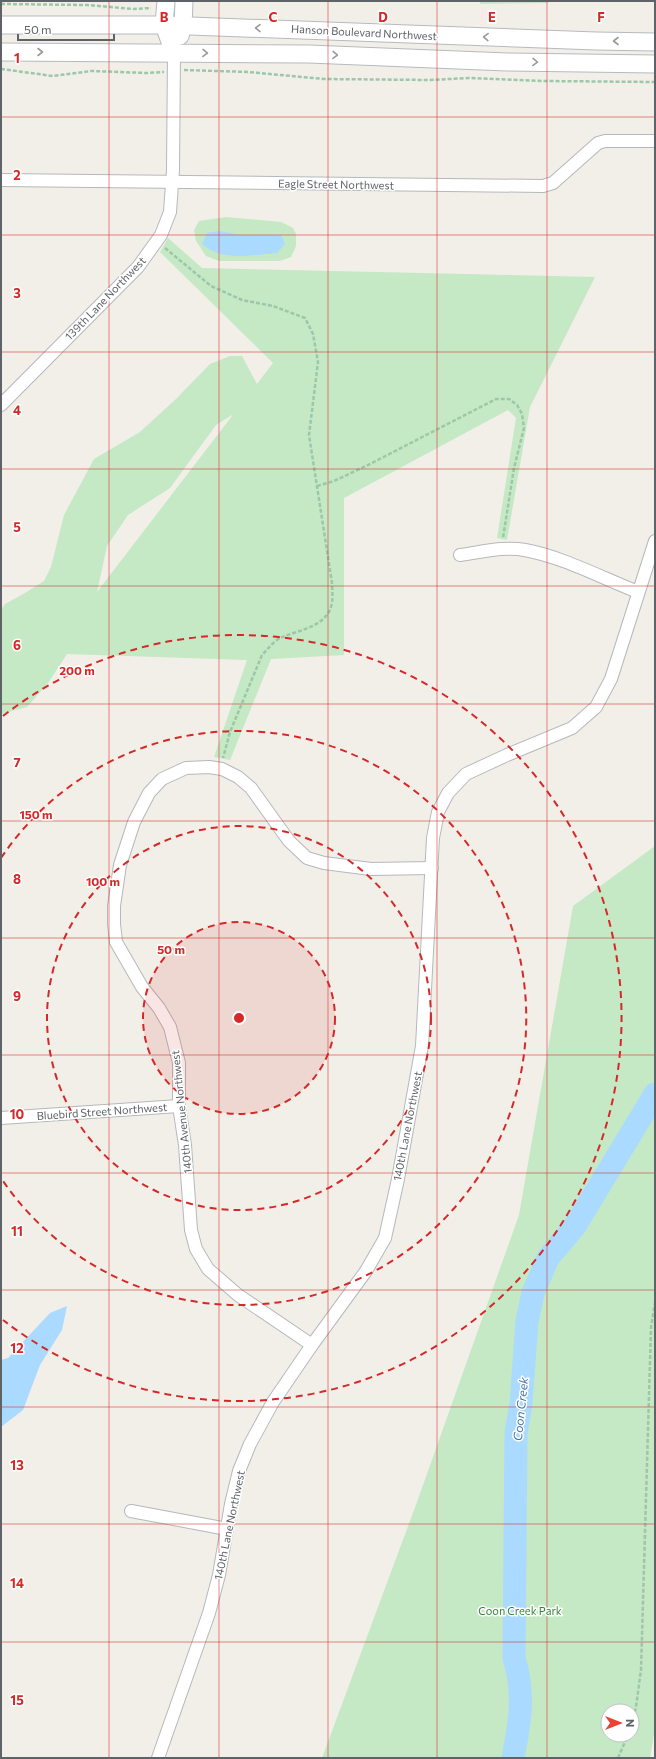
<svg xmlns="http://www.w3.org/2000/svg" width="656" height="1759" viewBox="0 0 656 1759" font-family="Commissioner,sans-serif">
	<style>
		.green { fill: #c5e8c5; fill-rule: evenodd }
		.water { fill: #aadaff }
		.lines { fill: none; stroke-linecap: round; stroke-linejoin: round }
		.river { stroke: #aadaff; stroke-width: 23 }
		.street-casing { stroke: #b5b8bc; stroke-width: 14 }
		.secondary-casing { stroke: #b6babf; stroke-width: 19 }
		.path { stroke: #9cc7a9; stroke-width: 2.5; stroke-dasharray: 4 2; stroke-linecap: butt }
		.street { stroke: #fff; stroke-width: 12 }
		.secondary { stroke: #fff; stroke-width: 17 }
		.oneway { stroke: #979a9d }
		.grid { fill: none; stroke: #d62828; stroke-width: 1; stroke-opacity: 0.55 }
		.ring { fill: none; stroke: #d62828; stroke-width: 2; stroke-dasharray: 7 5 }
		.labels { text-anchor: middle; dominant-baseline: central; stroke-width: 3; stroke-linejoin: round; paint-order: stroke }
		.street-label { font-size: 11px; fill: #5f6368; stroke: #fff }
		.park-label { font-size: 11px; fill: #348238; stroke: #fff }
		.water-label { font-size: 12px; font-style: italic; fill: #4174aa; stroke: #fff }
		.grid-label { font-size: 13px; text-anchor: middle; font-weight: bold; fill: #d62828; stroke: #fff; stroke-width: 3; stroke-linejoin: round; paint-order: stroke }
		.centre { fill: #d62828; stroke: #fff; stroke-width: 2 }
		.ring-label { font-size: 12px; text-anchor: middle; font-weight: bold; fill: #d62828; stroke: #fff; stroke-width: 3; stroke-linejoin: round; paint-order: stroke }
	</style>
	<rect width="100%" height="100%" fill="#f1efe8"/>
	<g class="green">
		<polygon points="480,1 548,1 548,3 480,4"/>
		<polygon points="226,217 281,222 293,228 296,234 296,246 291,257 280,261 219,261 206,256 196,241 194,230 199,221"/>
		<path d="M 168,238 L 202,268 L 595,277 L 530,407 L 507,540 L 497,538 L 516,418 L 508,410 L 344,498 L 344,655 L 271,659 L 230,760 L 214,757 L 247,660 L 67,654 L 48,683 L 27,707 L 1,714 L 1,610 L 5,604 L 25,593 L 44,581 L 51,567 L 64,515 L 94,459 L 140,432 L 176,399 L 210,364 L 230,356 L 242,356 L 257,384 L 273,363 L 160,252 ZM 232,415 L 232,416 L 97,592 L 107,546 L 128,515 L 170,488 L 216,425 Z"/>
		<path d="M 655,846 L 655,1728 L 650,1758 L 322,1758 L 417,1502 L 519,1215 L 573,906 ZM 608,1711 L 632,1711 L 632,1735 L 608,1735 Z"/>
	</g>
	<g class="water">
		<path d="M 219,231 L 241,235 L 281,235 L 285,244 L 277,253 C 252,255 222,262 202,244 L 207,233 Z"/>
		<polygon points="67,1306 62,1330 40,1365 23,1410 1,1427 1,1360 8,1358 50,1313"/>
	</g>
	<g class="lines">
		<path class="river" d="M 513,1758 C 520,1722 525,1694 514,1658 L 516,1433 L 521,1404 L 527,1321 L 533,1293 L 548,1258 L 575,1226 L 655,1094"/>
		<g class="street-casing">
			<g id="street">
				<polyline points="1,180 543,186 553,183 598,143 605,141 655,141"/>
				<polyline points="1,405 138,267 161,235 170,212 173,170 174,53"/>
				<path d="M 460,555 C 482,552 504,546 525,550 C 563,557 602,578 638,592"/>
				<polyline points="1,1118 179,1106"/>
				<polyline points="312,1345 238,1295 208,1269 196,1249 191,1230 185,1145 179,1106 179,1063 170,1027 159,1008 142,987 116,942 114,924 114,906 120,865 134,822 149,793 162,779 186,768 209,767 222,769 238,777 251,788 289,841 307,858 324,863 371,869 432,868"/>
				<polyline points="131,1511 227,1529"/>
				<polyline points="158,1758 209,1613 219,1575 231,1504 239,1471 250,1444 273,1402 312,1345 366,1271 385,1238 398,1179 422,1046 433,838 438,812 448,793 466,774 507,755 572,728 596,707 611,679 655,541"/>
			</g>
		</g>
		<g class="secondary-casing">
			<g id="secondary">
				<polyline points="166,1 164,25 174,53"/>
				<polyline points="1,25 164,25 596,41 655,42"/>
				<polyline points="180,36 183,26 184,1"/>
				<polyline points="1,52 309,54 507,62 655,64"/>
			</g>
		</g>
		<g class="path">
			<polyline points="1,4 87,5 134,9 151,8"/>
			<polyline points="1,69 53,76 91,71 147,73 164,72"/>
			<polyline points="184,70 248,72 324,79 430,80 469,78 544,81 655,82"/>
			<path d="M 165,248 L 211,286 L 242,300 L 273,306 L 305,318 L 313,334 L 318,362 L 309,435 L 332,583 C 332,590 333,596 332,602 C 329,627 298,630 280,638 C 273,642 268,649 262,655 L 230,732 L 223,758"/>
			<polyline points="317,486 334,481 366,466 496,399 509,399 517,405 522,414 524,428 514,468 503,538"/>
			<polyline points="632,1724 636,1707 641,1670 651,1327 655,1303"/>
			<polyline points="618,1758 628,1735"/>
		</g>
		<use href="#street" class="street"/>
		<use href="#secondary" class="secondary"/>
	</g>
	<defs><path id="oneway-chevron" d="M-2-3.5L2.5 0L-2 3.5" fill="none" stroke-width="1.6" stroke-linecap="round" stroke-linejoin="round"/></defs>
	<g class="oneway">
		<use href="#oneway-chevron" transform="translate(258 28) rotate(-179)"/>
		<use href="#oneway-chevron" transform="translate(486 37) rotate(-178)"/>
		<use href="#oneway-chevron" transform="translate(616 41) rotate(-180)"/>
		<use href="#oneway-chevron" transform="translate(40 52)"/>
		<use href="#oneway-chevron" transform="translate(205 53) rotate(1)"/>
		<use href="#oneway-chevron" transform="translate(335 55) rotate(2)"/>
		<use href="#oneway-chevron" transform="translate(535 62) rotate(1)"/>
	</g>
	<path class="grid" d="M 109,1 L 109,1758M 219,1 L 219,1758M 328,1 L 328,1758M 437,1 L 437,1758M 547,1 L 547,1758M 1,117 L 655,117M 1,235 L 655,235M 1,352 L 655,352M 1,469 L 655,469M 1,586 L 655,586M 1,704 L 655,704M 1,821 L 655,821M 1,938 L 655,938M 1,1055 L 655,1055M 1,1173 L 655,1173M 1,1290 L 655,1290M 1,1407 L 655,1407M 1,1524 L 655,1524M 1,1642 L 655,1642"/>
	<circle cx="239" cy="1018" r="96" fill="#d62828" fill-opacity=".12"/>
	<g class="ring">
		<circle cx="239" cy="1018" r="96"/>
		<circle cx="239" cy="1018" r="192"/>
		<path d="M1 858A287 287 0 1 1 1 1178"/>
		<path d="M3 716A383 383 0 1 1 3 1320"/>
	</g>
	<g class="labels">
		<g class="street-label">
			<text transform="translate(364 32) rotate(3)">Hanson Boulevard Northwest</text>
			<text transform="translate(336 184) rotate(1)">Eagle Street Northwest</text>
			<text transform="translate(105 298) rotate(-46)">139th Lane Northwest</text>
			<text transform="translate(102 1111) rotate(-4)">Bluebird Street Northwest</text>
			<text transform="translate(181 1112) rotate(-96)">140th Avenue Northwest</text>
			<text transform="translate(407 1126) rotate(-79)">140th Lane Northwest</text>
			<text transform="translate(229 1525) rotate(-78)">140th Lane Northwest</text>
		</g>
		<g class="park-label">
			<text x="520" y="1610">Coon Creek Park</text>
		</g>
		<g class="water-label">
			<text transform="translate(520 1409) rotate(-84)">Coon Creek</text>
		</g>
	</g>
	<g class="grid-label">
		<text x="164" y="22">B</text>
		<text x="273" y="22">C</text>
		<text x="383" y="22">D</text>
		<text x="492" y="22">E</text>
		<text x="601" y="22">F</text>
		<text x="17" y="63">1</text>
		<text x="17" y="180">2</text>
		<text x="17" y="298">3</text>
		<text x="17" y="415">4</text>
		<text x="17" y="532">5</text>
		<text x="17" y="650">6</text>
		<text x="17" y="767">7</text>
		<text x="17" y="884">8</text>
		<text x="17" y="1001">9</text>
		<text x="17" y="1119">10</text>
		<text x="17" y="1236">11</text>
		<text x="17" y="1353">12</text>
		<text x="17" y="1470">13</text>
		<text x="17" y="1588">14</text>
		<text x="17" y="1705">15</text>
	</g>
	<circle cx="239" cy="1018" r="6" class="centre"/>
	<g class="ring-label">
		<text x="77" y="675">200 m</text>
		<text x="36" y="819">150 m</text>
		<text x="103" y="886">100 m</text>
		<text x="171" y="954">50 m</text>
	</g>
	<rect width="656" height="1759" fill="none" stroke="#5f6368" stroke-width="4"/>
	<g transform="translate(620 1723) rotate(90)"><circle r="19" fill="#ffffff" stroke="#bfc1c3"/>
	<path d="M0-3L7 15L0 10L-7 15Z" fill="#ea4335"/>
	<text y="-6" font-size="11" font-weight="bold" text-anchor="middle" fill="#5f6368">N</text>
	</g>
	<path d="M18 34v6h96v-6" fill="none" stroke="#5f6368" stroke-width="2"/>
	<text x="24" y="34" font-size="12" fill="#5f6368" stroke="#ffffff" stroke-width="3" paint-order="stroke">50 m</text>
</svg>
